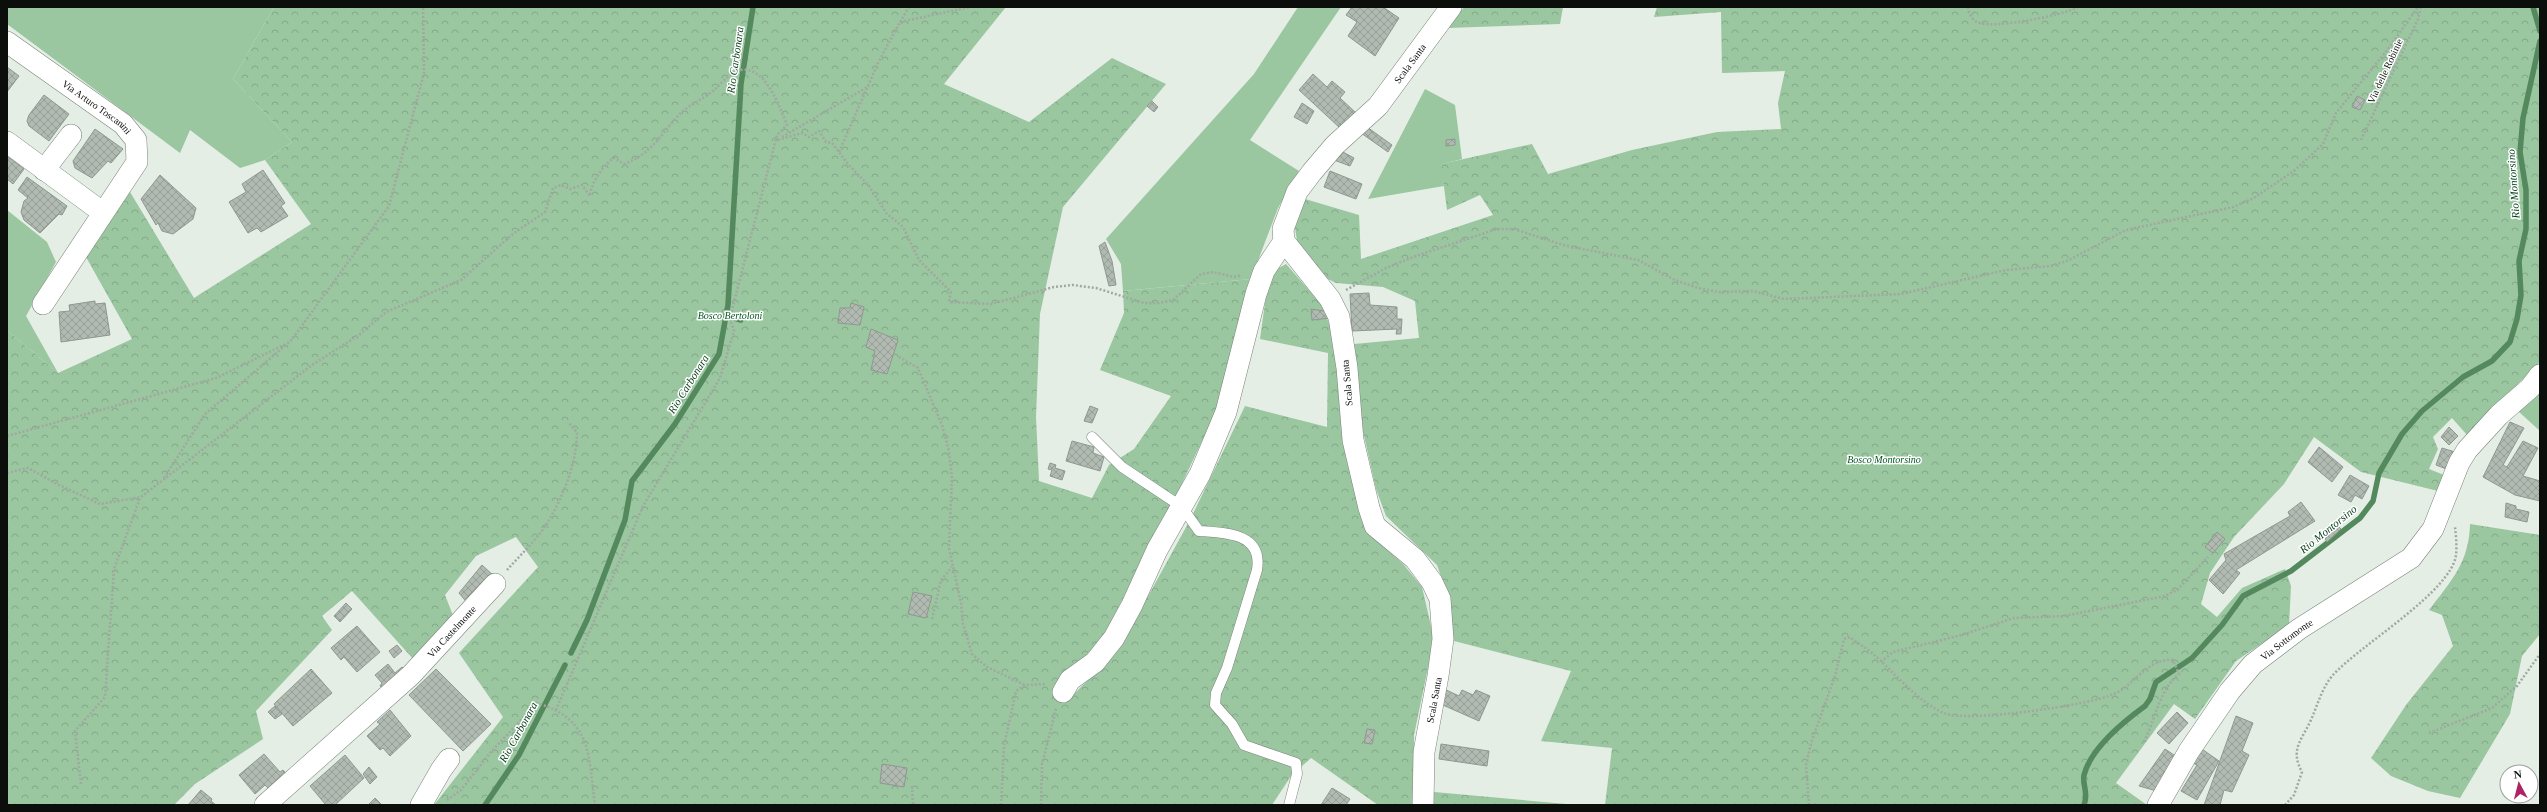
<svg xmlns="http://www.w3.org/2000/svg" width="2547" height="812" viewBox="0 0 2547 812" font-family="'Times New Roman',serif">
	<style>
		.green { fill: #9ac6a0 }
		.forest { fill: url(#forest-crowns) }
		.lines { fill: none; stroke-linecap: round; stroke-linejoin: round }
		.stream { stroke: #54885d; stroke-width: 5.5 }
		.building { fill: url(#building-cross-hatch); stroke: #8f9890 }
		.lane-casing { stroke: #7b847c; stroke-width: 11 }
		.street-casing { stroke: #7b847c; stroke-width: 22 }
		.path { stroke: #a0a8a1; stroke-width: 2.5; stroke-dasharray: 2 2; stroke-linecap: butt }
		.lane { stroke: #fff; stroke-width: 10 }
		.street { stroke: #fff; stroke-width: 21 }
		.labels { text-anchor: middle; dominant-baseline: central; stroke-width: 3; stroke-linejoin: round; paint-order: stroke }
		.street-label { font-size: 10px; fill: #0b0e0b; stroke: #fff }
		.park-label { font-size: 10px; font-style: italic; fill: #00571f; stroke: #fff }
		.water-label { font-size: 11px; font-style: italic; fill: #023c15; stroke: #fff }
	</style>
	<defs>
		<pattern id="forest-crowns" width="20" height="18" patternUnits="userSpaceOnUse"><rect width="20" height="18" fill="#9ac6a0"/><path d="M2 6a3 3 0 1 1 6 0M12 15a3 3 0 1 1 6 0" fill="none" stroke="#83a988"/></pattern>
		<pattern id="building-cross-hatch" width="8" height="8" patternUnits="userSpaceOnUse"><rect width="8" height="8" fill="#b0bab1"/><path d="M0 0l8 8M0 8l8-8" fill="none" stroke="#969f97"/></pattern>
	</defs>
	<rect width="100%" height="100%" fill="#e4eee5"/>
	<g class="green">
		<polygon points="7,7 274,7 233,79 292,142 265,160 240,168 190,130 180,153 7,24"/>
		<polygon points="1298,7 1341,7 1250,140 1299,171 1278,208 1251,279 1123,291 1121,264 1106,239 1254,74"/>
		<polygon points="1425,89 1455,105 1462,159 1442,164 1444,186 1368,199"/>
		<polygon points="7,210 47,242 56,262 26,316 58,373 7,330"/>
		<polygon points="2540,393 2540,431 2518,411"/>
	</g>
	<g class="forest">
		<polygon points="274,7 1006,7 944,84 1029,122 1112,58 1166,84 1063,207 1040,314 1036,417 1039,481 1092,498 1109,465 1134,449 1171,396 1100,370 1124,313 1123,291 1251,279 1218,407 1178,492 1102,639 1060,681 1070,698 1119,649 1190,520 1245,406 1327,427 1328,353 1260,339 1266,296 1275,270 1286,264 1322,305 1336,342 1383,546 1404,565 1422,587 1434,639 1414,735 1414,805 1378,805 1311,758 1291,776 1272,805 434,805 503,717 459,653 538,567 516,537 476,556 445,595 454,618 414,660 352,591 322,616 332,630 256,711 263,739 195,784 174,805 7,805 7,330 58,373 132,339 86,257 130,192 194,298 311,224 265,160 292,142 233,79"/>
		<polygon points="1464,7 1563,7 1560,24 1448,28"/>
		<polygon points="1657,7 2540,7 2540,362 2467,435 2452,418 2433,437 2438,449 2429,469 2444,475 2438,491 2361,472 2314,437 2284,484 2234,537 2210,573 2201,604 2217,617 2242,588 2285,569 2291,586 2289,625 2236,661 2195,719 2174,704 2116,783 2147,805 1605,805 1612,748 1541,741 1571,671 1454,641 1448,596 1437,565 1386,516 1376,489 1362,427 1354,344 1419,338 1415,301 1383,287 1336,283 1324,277 1298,247 1295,228 1305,199 1359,215 1361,259 1493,215 1480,195 1447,210 1441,164 1532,144 1548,174 1632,150 1717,132 1781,129 1778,103 1785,71 1722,73 1721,12 1654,17"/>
		<path d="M 2470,524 L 2540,535 L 2540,634 L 2522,656 L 2510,714 L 2460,798 L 2428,791 L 2391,776 L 2371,758 L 2406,705 L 2453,646 L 2442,615 L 2429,610 C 2451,581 2469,563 2470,524 Z"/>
		<polygon points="1434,792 1578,805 1434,805"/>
	</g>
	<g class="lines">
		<g class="stream">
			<polyline points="2533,7 2540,31"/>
			<polyline points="727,316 741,320"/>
			<polyline points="571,653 587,620 625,520 632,481 675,424 719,354 728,305 741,84 753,7"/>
			<polyline points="485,805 519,755 565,665"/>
			<path d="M 2084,805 C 2089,793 2082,785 2084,775 C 2091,748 2123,722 2145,706 L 2150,699 L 2156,682 L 2192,658 L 2222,625 L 2243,596 L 2291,571 L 2360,518 L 2373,501 L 2379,473 L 2402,434 L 2422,411 L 2463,377 L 2492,361 L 2510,342 L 2517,319 L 2521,295 L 2519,261 L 2526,229 L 2526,190 L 2520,152 L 2523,118 L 2540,41"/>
		</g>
	</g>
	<g class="building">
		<polygon points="1352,7 1383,7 1399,18 1375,56 1348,36 1357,22 1346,15"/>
		<polygon points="7,67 19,76 7,92"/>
		<polygon points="1313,74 1327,87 1332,81 1345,92 1340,98 1355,112 1340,128 1299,90"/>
		<polygon points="44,95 69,114 49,141 29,126 27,121 29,115"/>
		<polygon points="2357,96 2365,100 2360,110 2352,107"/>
		<polygon points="1152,101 1158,107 1154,112 1147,106"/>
		<polygon points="1302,103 1314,111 1307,124 1294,117"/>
		<polygon points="1367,127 1392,145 1388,152 1361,133"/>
		<polygon points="95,129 123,149 111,163 108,161 92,178 75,168 73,161"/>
		<polygon points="1455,139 1455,145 1446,146 1446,140"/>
		<polygon points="1341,151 1354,158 1350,166 1334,160"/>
		<polygon points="7,156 24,169 13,184 7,179"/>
		<polygon points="263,170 285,203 281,206 288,216 261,232 257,228 248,233 229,202 246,192 242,184"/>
		<polygon points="1330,171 1362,184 1356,199 1324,187"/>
		<polygon points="160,175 196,208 193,219 173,234 162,231 158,223 156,225 141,199"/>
		<polygon points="27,177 67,206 62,215 59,214 40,233 24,220 21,212 24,201 28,198 18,190"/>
		<polygon points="1105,242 1112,261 1116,285 1109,286 1099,246"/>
		<polygon points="1369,293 1370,305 1397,307 1397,319 1402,319 1401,334 1396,334 1397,329 1352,331 1350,294"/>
		<polygon points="95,301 95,304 105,303 110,335 61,342 59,312 70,311 69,305"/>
		<polygon points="851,303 864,307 860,325 838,323 840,308 850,308"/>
		<polygon points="1311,309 1330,312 1331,318 1312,320"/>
		<polygon points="871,329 898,340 887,374 871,370 875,351 866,347"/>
		<polygon points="1090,406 1098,409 1092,423 1084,421"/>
		<polygon points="2510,422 2524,428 2503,465 2507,467 2523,441 2538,448 2523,476 2540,481 2540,501 2515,495 2483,477"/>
		<polygon points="2449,427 2458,436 2449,445 2441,437"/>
		<polygon points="1072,441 1094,447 1093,453 1104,457 1100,471 1066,461"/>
		<polygon points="2319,447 2343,467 2332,482 2308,462"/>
		<polygon points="2442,448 2455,452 2449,470 2436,465"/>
		<polygon points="1050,463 1056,465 1055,468 1065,471 1062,480 1050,476 1052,470 1048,469"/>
		<polygon points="2350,475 2369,486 2362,499 2355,495 2351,502 2338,495"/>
		<polygon points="2301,502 2315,521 2236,570 2240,573 2223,594 2209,580 2226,560 2224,554 2290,516 2288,512"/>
		<polygon points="2506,503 2516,506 2516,509 2529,512 2527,522 2505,517"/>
		<polygon points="2335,523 2341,529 2327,542 2322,533"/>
		<polygon points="2217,532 2225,539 2213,553 2205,547"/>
		<polygon points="482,565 494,576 469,605 459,593"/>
		<polygon points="913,592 932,596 926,618 908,614"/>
		<polygon points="346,603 352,609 340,622 334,616"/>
		<polygon points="357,626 380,652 357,672 344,657 341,660 331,648"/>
		<polygon points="397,645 402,651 394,658 389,651"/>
		<polygon points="388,664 395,673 402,667 406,671 385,690 380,686 382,683 375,675"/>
		<polygon points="311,669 332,693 293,726 274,704"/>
		<polygon points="436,669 491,724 463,751 409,695"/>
		<polygon points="1442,688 1459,696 1462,690 1473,695 1476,690 1490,696 1479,721 1436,702"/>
		<polygon points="275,706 282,714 275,719 268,712"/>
		<polygon points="390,710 411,736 390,756 383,748 380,750 367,736 380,724 377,722"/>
		<polygon points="2177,712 2188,723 2169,744 2157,733"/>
		<polygon points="2236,716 2253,723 2242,751 2249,755 2232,792 2224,790 2220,805 2204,805"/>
		<polygon points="1367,729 1375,730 1372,744 1364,743"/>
		<polygon points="1441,744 1489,751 1487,766 1439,759"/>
		<polygon points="2199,747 2219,761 2197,800 2181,791 2197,765 2189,761"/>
		<polygon points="2165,749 2180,759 2157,791 2139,786"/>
		<polygon points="264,754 280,772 283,770 288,776 271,791 265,785 255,794 239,775"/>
		<polygon points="345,755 364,778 335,805 326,805 310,786"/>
		<polygon points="882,764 907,768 904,787 880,783"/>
		<polygon points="369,767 377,777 370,784 363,774"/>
		<polygon points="1332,788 1350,799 1346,805 1321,805"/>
		<polygon points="201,790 212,799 211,801 216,805 188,805"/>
		<polygon points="375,798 382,805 368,805"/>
	</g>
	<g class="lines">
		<g class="lane-casing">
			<path id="lane" d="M 1092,437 L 1122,467 L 1182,507 L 1199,531 C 1226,533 1263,533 1257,570 L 1227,668 L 1216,693 L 1215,705 L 1232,724 L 1244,745 L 1296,763 L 1297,774 L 1289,805"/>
		</g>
		<g class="street-casing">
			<g id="street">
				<path id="s1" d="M 7,42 L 123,124 L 136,140 L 137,162 L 43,304"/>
				<polyline points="7,142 102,212"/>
				<polyline points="44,170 71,135"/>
				<polyline points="1063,692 1070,680 1095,662 1114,638 1132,605 1157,550 1200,474 1226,412 1256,294 1264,271 1284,241"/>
				<path id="s2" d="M 265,805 L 411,675 L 495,584"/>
				<polyline points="421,805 441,770 449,759"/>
				<path id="s3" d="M 1423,805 L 1424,752 L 1438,676 L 1443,639 L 1440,599 L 1432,582 L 1415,559 L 1375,526 L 1369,508 L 1353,440 L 1347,368 L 1339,317 L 1330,299 L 1284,241 L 1283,229 L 1297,192 L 1312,172 L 1335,145 L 1378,106 L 1451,7"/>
				<path id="s4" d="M 2158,805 L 2189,751 L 2230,691 L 2253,664 L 2299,629 L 2411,558 L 2433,529 L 2459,463 L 2467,450 L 2499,415 L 2530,388 L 2540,375"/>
			</g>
		</g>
		<g class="path">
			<path d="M 1968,7 C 1968,12 1972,20 1977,22 C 1990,30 2065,15 2078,7"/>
			<polyline points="900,22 909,7"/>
			<polyline points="782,137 869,86"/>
			<polyline points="778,140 802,133 809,137 819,131 826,142 832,143 848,164 869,186 887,214 903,227 919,260 951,292 949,302 991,304 1054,287 1073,285 1096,288 1144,303 1159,303 1173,300 1201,274 1213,272 1234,277 1242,275"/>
			<polyline points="2361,140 2418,19 2421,7"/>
			<polyline points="839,152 878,63 900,22 970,7"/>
			<polyline points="1346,290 1386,268 1416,256 1497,229 1514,229 1563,245 1638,260 1675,280 1698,288 1718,292 1753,291 1784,299 1901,294 2006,270 2051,266 2067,261 2126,230 2233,207 2254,198 2295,170 2323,144 2336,113 2388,49 2418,7"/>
			<polyline points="899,357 918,368 942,425 949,451 952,478 949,548 961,603 963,624 972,654 987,667 1025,685"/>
			<polyline points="7,436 216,378 290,342 389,206 424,73 423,7"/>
			<path d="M 7,473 L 28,468 L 57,484 L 100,504 L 141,497 L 312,365 L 359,335 L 386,312 L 461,280 L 514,233 L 545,212 L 553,188 L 561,185 L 570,189 L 582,185 L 590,196 C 590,184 604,164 614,158 L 624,164 C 651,154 659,137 677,117 C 687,105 703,100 714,90 C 722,83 730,72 741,70 C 766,66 780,108 787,125 L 777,135 L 732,310 L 731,322 L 734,331 L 720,378 L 643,506 L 556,710"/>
			<polyline points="164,478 205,414 286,345"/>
			<path d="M 507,570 C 521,554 539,538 549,520 C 564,495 577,461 577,432 L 568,422"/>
			<polyline points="932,619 941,580 952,567"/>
			<polyline points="1881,662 1893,652 1958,636 2014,618 2064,616 2165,596 2177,590 2208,557"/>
			<polyline points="2429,733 2492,708 2517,686 2540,654"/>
			<polyline points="81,784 75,731 105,697 114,569 140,498"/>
			<polyline points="912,786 913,805"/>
			<path d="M 447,800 L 461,790 L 490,753 L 537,703 C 593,720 588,755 595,805"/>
			<polyline points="1001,805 1004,746 1016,691 1025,685 1046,684"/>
			<polyline points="1041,805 1042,764 1056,709"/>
			<path d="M 1809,805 L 1806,765 L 1811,743 L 1835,676 L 1844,639 L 1850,637 C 1857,643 1865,647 1872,653 C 1892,670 1919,703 1944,713 C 1966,723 2091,705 2114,694 C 2135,685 2147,658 2173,660 L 2179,674 C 2160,688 2155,720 2144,742"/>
			<path d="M 2285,805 L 2294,795 L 2302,772 C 2290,750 2301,741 2310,722 C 2318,705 2321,689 2333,675 C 2360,645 2451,592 2456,555 C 2457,546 2456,536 2455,527"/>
		</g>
		<use href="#lane" class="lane"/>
		<use href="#street" class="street"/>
	</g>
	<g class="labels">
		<g class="street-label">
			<text stroke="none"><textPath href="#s3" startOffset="837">Scala Santa</textPath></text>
			<text transform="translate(2385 71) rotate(-65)">Via delle Robinie</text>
			<text stroke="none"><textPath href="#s1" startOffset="111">Via Arturo Toscanini</textPath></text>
			<text transform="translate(1347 383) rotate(-95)">Scala Santa</text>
			<text stroke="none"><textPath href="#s2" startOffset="255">Via Castelmonte</textPath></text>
			<text stroke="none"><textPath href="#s4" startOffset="212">Via Sottomonte</textPath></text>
			<text stroke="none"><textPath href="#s3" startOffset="106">Scala Santa</textPath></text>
		</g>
		<g class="park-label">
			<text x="730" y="315">Bosco Bertoloni</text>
			<text x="1884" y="459">Bosco Montorsino</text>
		</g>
		<g class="water-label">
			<text transform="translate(735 60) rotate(-82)">Rio Carbonara</text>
			<text transform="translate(2513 184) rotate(-94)">Rio Montorsino</text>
			<text transform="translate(688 384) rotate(-58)">Rio Carbonara</text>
			<text transform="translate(2328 529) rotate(-39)">Rio Montorsino</text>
			<text transform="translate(518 732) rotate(-61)">Rio Carbonara</text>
		</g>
	</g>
	<rect width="2547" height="812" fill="none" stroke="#0b0e0b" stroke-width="16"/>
	<g transform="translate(2519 784) rotate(353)"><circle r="19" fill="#ffffff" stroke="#9d9f9d"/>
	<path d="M0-3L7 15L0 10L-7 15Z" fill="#ae2363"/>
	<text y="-6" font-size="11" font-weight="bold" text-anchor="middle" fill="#0b0e0b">N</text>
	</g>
</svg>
